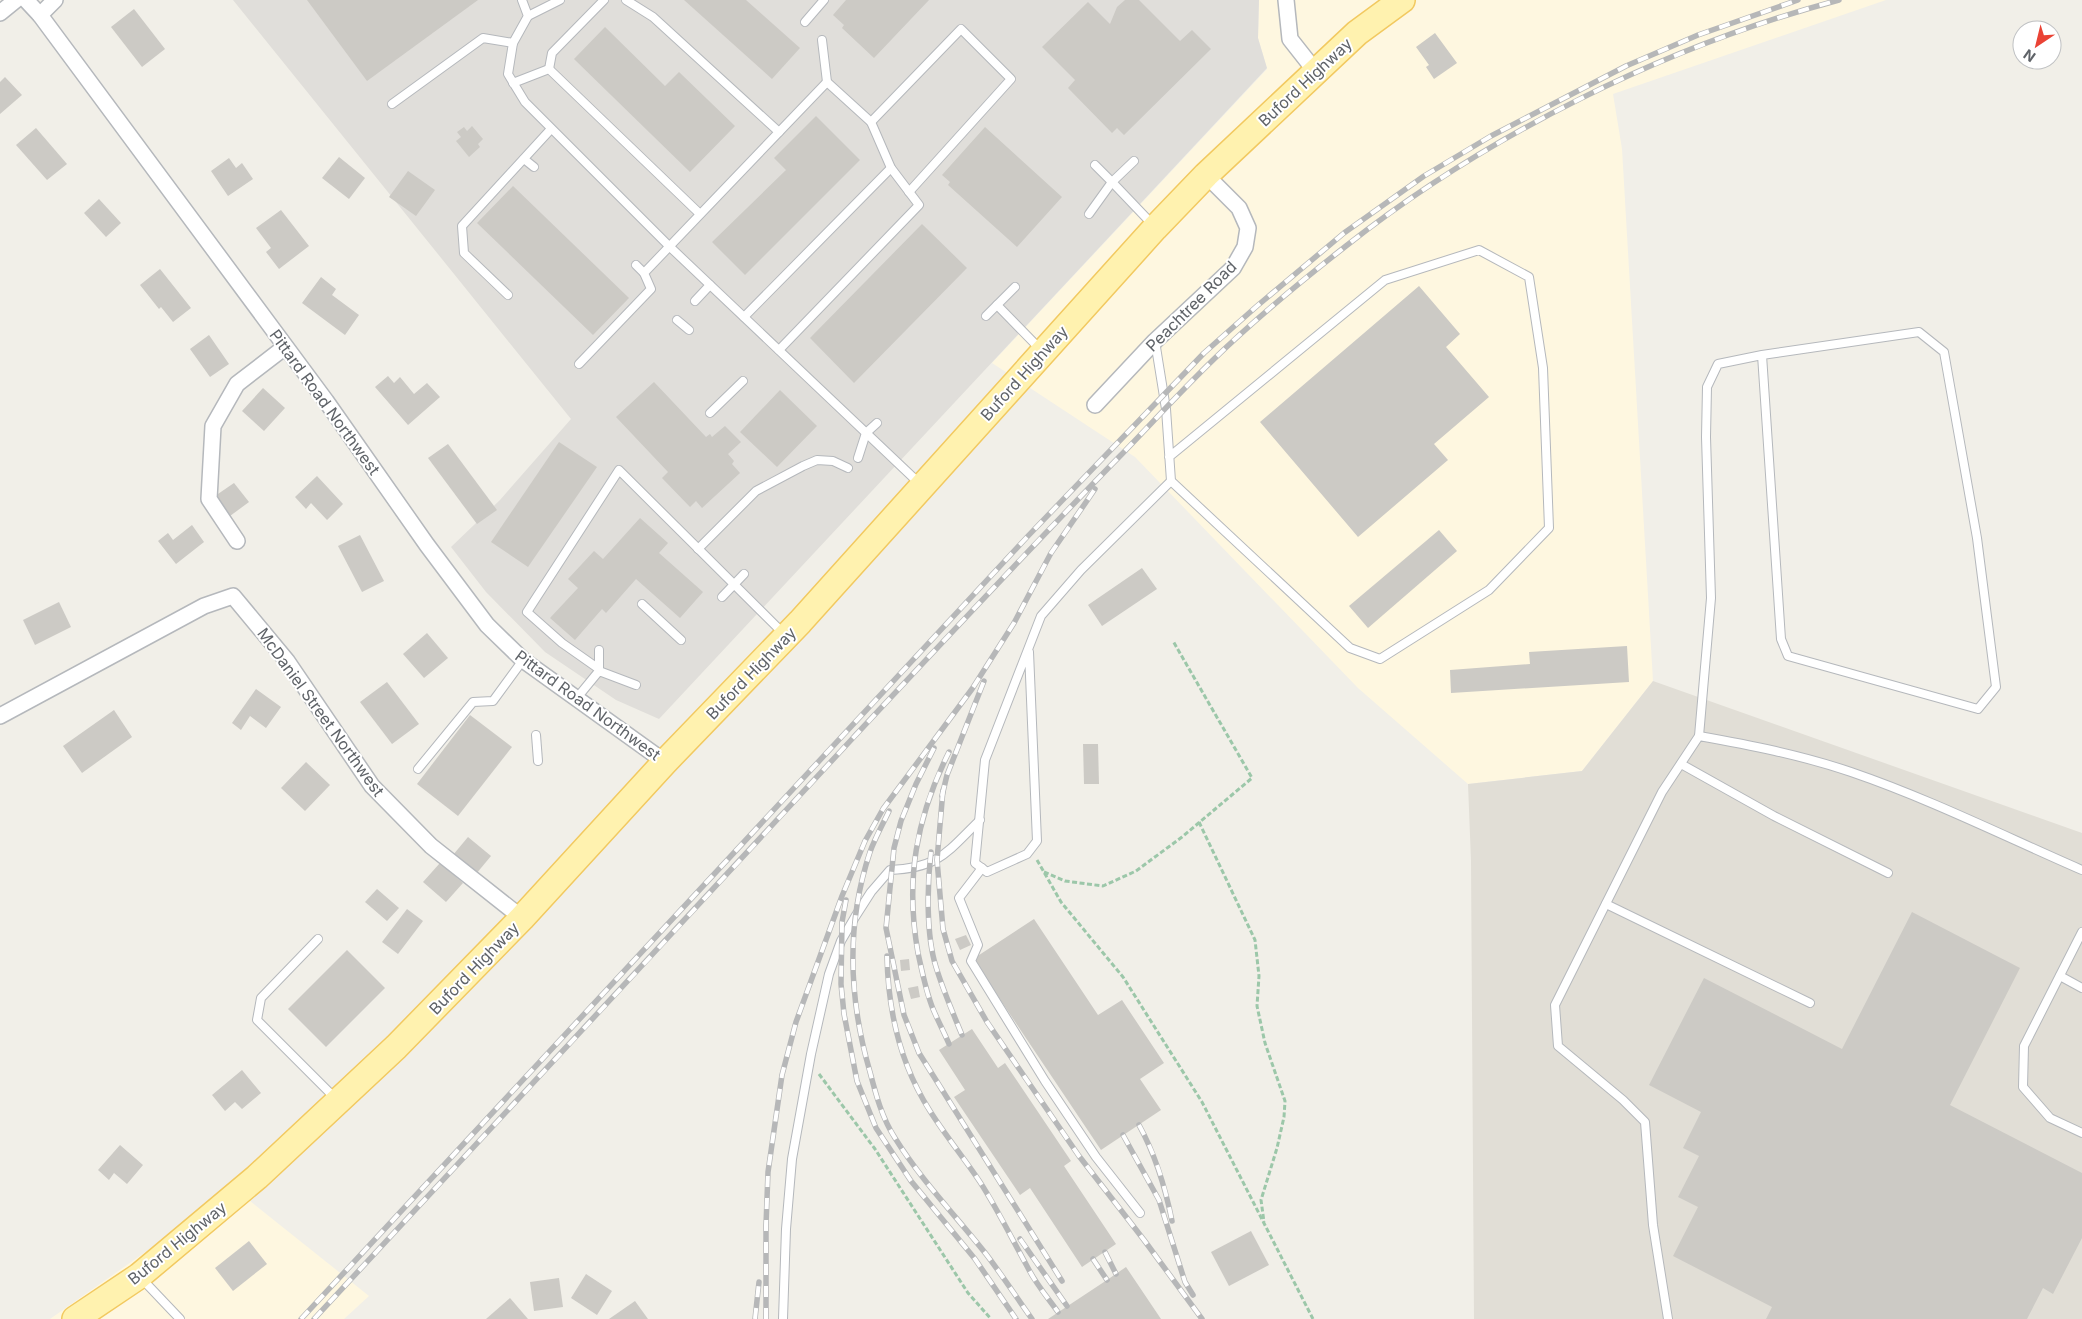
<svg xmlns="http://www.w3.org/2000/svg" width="2082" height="1319" viewBox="0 0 2082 1319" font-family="Inter,sans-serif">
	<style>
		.commercial { fill: #fef7e0 }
		.industrial { fill: #e0deda }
		.education { fill: #e1ded6 }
		.building { fill: #cccac5 }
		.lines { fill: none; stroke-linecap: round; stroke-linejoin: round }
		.service-casing { stroke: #b5b8bc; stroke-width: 10 }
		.minor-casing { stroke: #b5b8bc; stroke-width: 18 }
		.primary-casing { stroke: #f2c960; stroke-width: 28 }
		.path { stroke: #9cc7a9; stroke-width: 3; stroke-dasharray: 5 2.5; stroke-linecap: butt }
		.service { stroke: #fff; stroke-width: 8 }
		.minor { stroke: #fff; stroke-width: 15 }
		.primary { stroke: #fff2af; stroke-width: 25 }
		.rail-casing { stroke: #b6b7b8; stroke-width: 5.5 }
		.rail { stroke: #fff; stroke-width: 4; stroke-dasharray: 11; stroke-linecap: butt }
		.labels { text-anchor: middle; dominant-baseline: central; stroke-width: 4; stroke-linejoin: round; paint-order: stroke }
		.street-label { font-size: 16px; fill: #5f6368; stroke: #fff }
	</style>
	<rect width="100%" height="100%" fill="#f1efe8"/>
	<g class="commercial">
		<polygon points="1259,0 1886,0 1613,94 1622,149 1653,681 1582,771 1468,784 1358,688 1135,457 992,363 1267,69 1258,38"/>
		<polygon points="235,1189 369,1296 344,1319 50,1319"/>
	</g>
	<polygon class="industrial" points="233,0 1259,0 1258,38 1267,68 659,719 616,700 545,652 486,592 451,547 500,500 571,419"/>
	<polygon class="education" points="1653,681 2082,833 2082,1319 1474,1319 1471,861 1468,784 1582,771"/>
	<g class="building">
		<polygon points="307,0 478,0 367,81"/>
		<polygon points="684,0 746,0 800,48 772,79"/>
		<polygon points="846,0 929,0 874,58 842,28 844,25 833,15"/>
		<polygon points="1125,0 1139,0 1180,41 1192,30 1211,49 1124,135 1117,128 1112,133 1068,88 1075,80 1042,47 1088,2 1110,24 1117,7"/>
		<polygon points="134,9 165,49 142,67 111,27"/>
		<polygon points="605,27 665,86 679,72 735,126 690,172 574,59"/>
		<polygon points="1435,33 1457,63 1434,79 1426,67 1429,65 1416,47"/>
		<polygon points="5,77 22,95 0,114 0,82"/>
		<polygon points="816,116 860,160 745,275 712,242 786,170 774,158"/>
		<polygon points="472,126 483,139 478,144 480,147 469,157 456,141 461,137 457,132 464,127 467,131"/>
		<polygon points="985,127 1062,197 1017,247 948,185 950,182 942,175"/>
		<polygon points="36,128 67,164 47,180 16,145"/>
		<polygon points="339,157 365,178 349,199 322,178"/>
		<polygon points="229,158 236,168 242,163 253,179 228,196 211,171"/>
		<polygon points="408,171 435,190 416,216 389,197"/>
		<polygon points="513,186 629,298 593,335 477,223"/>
		<polygon points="99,199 121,223 106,237 84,213"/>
		<polygon points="281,210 309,246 279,269 266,252 271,248 256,228"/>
		<polygon points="922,224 967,268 854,383 810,338"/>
		<polygon points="160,269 191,308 173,322 161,307 159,309 140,285"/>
		<polygon points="321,277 336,289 332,295 359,315 345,335 302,303"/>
		<polygon points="1419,286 1460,334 1446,347 1489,397 1434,444 1448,460 1358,537 1260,422"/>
		<polygon points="209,335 229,364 210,377 190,349"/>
		<polygon points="388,376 394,383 400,377 414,394 427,383 440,397 408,425 375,387"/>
		<polygon points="654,382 706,437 710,434 712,437 725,426 741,442 728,454 734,461 732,464 740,473 702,508 696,501 690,507 662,478 668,472 616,417"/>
		<polygon points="263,388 285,408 264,431 242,411"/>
		<polygon points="780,390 817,426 777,467 740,432"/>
		<polygon points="559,442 597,467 528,567 491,542"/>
		<polygon points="448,444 497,510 477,524 428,458"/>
		<polygon points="317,476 343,504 327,520 311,503 306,509 295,497"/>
		<polygon points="234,483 249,502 230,516 215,496"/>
		<polygon points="640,518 668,543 659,553 703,592 680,618 636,579 606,613 602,609 575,640 550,618 578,588 568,579 594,551 603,559"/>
		<polygon points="192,525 204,542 176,564 158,541 168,533 173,540"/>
		<polygon points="1439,530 1457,551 1368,628 1349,606"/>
		<polygon points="360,535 384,581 362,592 338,546"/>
		<polygon points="1142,568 1157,589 1102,626 1088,605"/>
		<polygon points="59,602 71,627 35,645 23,620"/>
		<polygon points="427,633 448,658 424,678 403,654"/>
		<polygon points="1627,646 1629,682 1451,693 1450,670 1530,664 1529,652"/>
		<polygon points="387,682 419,724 392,744 360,702"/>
		<polygon points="256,689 281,707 266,728 250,716 241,730 232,723"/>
		<polygon points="114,710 132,737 82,773 63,746"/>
		<polygon points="470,715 512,747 458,816 417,784"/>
		<polygon points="1083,744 1098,744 1099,784 1084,784"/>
		<polygon points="306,762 330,785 305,811 281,788"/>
		<polygon points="468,837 491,856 476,874 453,855"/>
		<polygon points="440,863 463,883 446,902 423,882"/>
		<polygon points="377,889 399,908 387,921 365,902"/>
		<polygon points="407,909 423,921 398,954 382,942"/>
		<polygon points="1912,912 2020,968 1950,1105 2082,1173 2082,1238 2053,1294 2043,1288 2027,1319 1766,1319 1772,1307 1673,1256 1698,1207 1678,1197 1699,1156 1683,1148 1701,1112 1649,1085 1704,978 1842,1049"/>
		<polygon points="1034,919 1098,1015 1122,1000 1164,1063 1140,1079 1161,1110 1101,1150 973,959"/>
		<polygon points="966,935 971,945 960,950 955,939"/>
		<polygon points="347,950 385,988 326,1047 288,1009"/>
		<polygon points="909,959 910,970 901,971 900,960"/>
		<polygon points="918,986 920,997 911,999 908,988"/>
		<polygon points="972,1029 998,1068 1005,1063 1071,1161 1064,1166 1116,1244 1082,1267 1030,1188 1020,1195 954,1097 965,1090 939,1050"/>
		<polygon points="242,1070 261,1093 242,1109 235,1102 225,1111 212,1095"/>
		<polygon points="120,1145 143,1165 127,1184 114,1173 109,1180 98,1170"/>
		<polygon points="1251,1231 1269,1265 1229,1286 1211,1252"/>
		<polygon points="249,1241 267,1264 233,1291 215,1268"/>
		<polygon points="1126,1267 1161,1319 1048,1319 1107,1280"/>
		<polygon points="586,1274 612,1291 597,1315 571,1298"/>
		<polygon points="559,1278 563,1307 534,1311 530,1282"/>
		<polygon points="510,1298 528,1319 486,1319"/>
		<polygon points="635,1301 648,1319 609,1319"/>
	</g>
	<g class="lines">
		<g class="service-casing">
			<g id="service">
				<polyline points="522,0 528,16 513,43 508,74 525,102 669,246 920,484"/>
				<polyline points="626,0 653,17 779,132"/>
				<polyline points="528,16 560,0"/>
				<polyline points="805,22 824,0"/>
				<polyline points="822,40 827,82"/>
				<polyline points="549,69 552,53 604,0"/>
				<polyline points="513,83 549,69 700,214"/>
				<polyline points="392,104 483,38 513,43"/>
				<polyline points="524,159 534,167"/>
				<polyline points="1134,161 1112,182 1154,226"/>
				<polyline points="1089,214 1112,182 1095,165"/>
				<polyline points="636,265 644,273"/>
				<polyline points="508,295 464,253 462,226 551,129"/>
				<polyline points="695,301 710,285"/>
				<polyline points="997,305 1041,350"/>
				<polyline points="986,316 1015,287"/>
				<polyline points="744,317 891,168"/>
				<polyline points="677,320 689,330"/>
				<polyline points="1155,341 1166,409 1171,481 1350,648 1380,659 1489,590 1549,528 1543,368 1529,277 1479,250 1385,280 1169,457"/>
				<polyline points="779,350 919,205 891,168 871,122"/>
				<polyline points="579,364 651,289 644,273 827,82 871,122 961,29 1011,79 909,192"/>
				<polyline points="710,413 743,381"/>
				<polyline points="858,458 866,433 877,423"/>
				<polyline points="698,549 756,491 803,466 817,460 833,461 848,468"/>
				<polyline points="722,597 744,574"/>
				<polyline points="642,604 681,640"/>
				<polyline points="599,650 599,671"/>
				<polyline points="1029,652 1037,841 1027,854 987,872 975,863 985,760 1041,616 1081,570 1171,481"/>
				<polyline points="599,669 562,643 527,612 619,470 783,633"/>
				<polyline points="576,699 599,671 636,685"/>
				<polyline points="536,735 538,761"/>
				<polyline points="1699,736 1711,598 1706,437 1707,387 1718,364 1762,355 1919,332 1944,352 1977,538 1996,687 1978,709 1788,656 1781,639 1762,355"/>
				<polyline points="1681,764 1774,816 1888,873"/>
				<polyline points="418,769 473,702 493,701 523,660"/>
				<polyline points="982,868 959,898 978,945 971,961 1045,1081 1096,1157 1140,1213"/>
				<polyline points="1606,904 1810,1003"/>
				<polyline points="2082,932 2024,1046 2023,1087 2050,1118 2082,1133"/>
				<polyline points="318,939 261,998 257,1020 336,1099"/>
				<polyline points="2060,976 2082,988"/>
				<polyline points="142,1279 180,1319"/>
				<path d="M 783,1319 L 786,1229 L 792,1159 L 811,1054 L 829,974 L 841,941 L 855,917 L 871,892 L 890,870 C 939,868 947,852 980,820"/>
				<path d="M 1668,1319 L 1653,1225 L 1645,1122 L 1623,1100 L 1558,1046 L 1555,1005 L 1662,792 L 1699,736 C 1750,745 1801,755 1851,772 C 1930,799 2006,837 2082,870"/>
			</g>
		</g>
		<g class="minor-casing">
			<g id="minor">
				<polyline points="26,0 40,15 326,401 427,545 487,625 523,660 665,762"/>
				<polyline points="1286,0 1290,39 1316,72"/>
				<polyline points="0,13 16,0"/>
				<polyline points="40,15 55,0"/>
				<polyline points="1095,405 1155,341 1233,268 1245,247 1248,228 1239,208 1206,175"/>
				<polyline points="237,541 209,499 213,426 237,384 285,347"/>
				<polyline points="0,716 204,606 233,596 287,661 372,786 431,846 522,918"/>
			</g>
		</g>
		<g class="primary-casing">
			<polyline id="primary" points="75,1319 139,1276 257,1177 396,1047 522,918 665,762 800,622 1155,228 1206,175 1357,33 1402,0"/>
		</g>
		<g class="path">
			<polyline points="1199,822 1255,940 1259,976 1257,1006 1265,1043 1285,1101 1284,1117 1277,1148 1261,1200 1264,1222"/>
			<polyline points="1037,860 1061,902 1123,977 1202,1102 1313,1319"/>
			<polyline points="1044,872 1065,881 1103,886 1136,871 1182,837 1252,778 1173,641"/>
			<polyline points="819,1074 875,1149 968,1293 991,1319"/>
		</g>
		<use href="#service" class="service"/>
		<use href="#minor" class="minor"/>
		<use href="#primary" class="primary"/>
		<g class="rail-casing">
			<g id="rail">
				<polyline points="934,748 916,784 901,821 894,848 886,928 904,1015 919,1053 1062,1281"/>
				<path d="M 949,752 C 916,818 905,880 918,953 C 922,971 926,992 933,1009 C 938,1021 944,1032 949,1044"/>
				<polyline points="943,790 937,860 943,929 952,961 987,1022 1079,1156 1144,1240 1202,1319"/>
				<polyline points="942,796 947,775 984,681"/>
				<path d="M 889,811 C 883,824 875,838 870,852 C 846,924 849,1000 870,1072 C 876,1095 882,1118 895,1138 C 921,1180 956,1216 986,1254 C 1002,1275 1017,1298 1032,1319"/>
				<path d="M 931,852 C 927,885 926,935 936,967 C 943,990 953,1013 962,1035"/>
				<polyline points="846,900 842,922 841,984 844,1014 857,1081 876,1128 911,1181 975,1259 1016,1319"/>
				<path d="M 887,956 C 888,1010 900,1064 930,1111 C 945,1135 964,1158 980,1182 C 998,1210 1012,1239 1028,1268 C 1036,1284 1048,1298 1058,1312"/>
				<path d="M 1139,1125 C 1156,1156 1165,1186 1172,1221"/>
				<polyline points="1123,1135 1159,1200 1185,1282 1193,1295"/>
				<polyline points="1020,1239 1067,1306"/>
				<polyline points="1105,1252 1116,1274"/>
				<polyline points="1093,1259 1107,1280"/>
				<polyline points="301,1319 1028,536 1204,353 1257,306 1344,233 1424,176 1491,136 1626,66 1698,35 1798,0"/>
				<path d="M 314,1319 C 493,1126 673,933 852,739 C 941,644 1029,549 1120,456 C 1151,424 1181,391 1213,360 C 1255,319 1300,282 1346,246 C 1487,135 1666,46 1839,0"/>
				<polyline points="755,1319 759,1282"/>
				<polyline points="766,1319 766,1225 768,1172 782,1075 796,1022 842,896 865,841 883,809 972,689 1014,623 1051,553 1095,489"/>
			</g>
		</g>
		<use href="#rail" class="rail"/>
	</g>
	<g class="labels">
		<g class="street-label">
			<text transform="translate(1305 82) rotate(-43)">Buford Highway</text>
			<text transform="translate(1191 306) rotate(-45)">Peachtree Road</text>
			<text transform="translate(1024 373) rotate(-48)">Buford Highway</text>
			<text transform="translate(325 402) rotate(54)">Pittard Road Northwest</text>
			<text transform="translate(751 673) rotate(-46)">Buford Highway</text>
			<text transform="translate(588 705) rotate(36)">Pittard Road Northwest</text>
			<text transform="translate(321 712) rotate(54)">McDaniel Street Northwest</text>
			<text transform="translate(474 968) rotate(-46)">Buford Highway</text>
			<text transform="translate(177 1243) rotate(-39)">Buford Highway</text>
		</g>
	</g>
	<g transform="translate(2037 45) rotate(215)"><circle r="24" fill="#ffffff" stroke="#bfc1c3"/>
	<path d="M0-4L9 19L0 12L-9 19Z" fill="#ea4335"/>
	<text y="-8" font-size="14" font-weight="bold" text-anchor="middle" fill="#5f6368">N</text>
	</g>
</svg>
